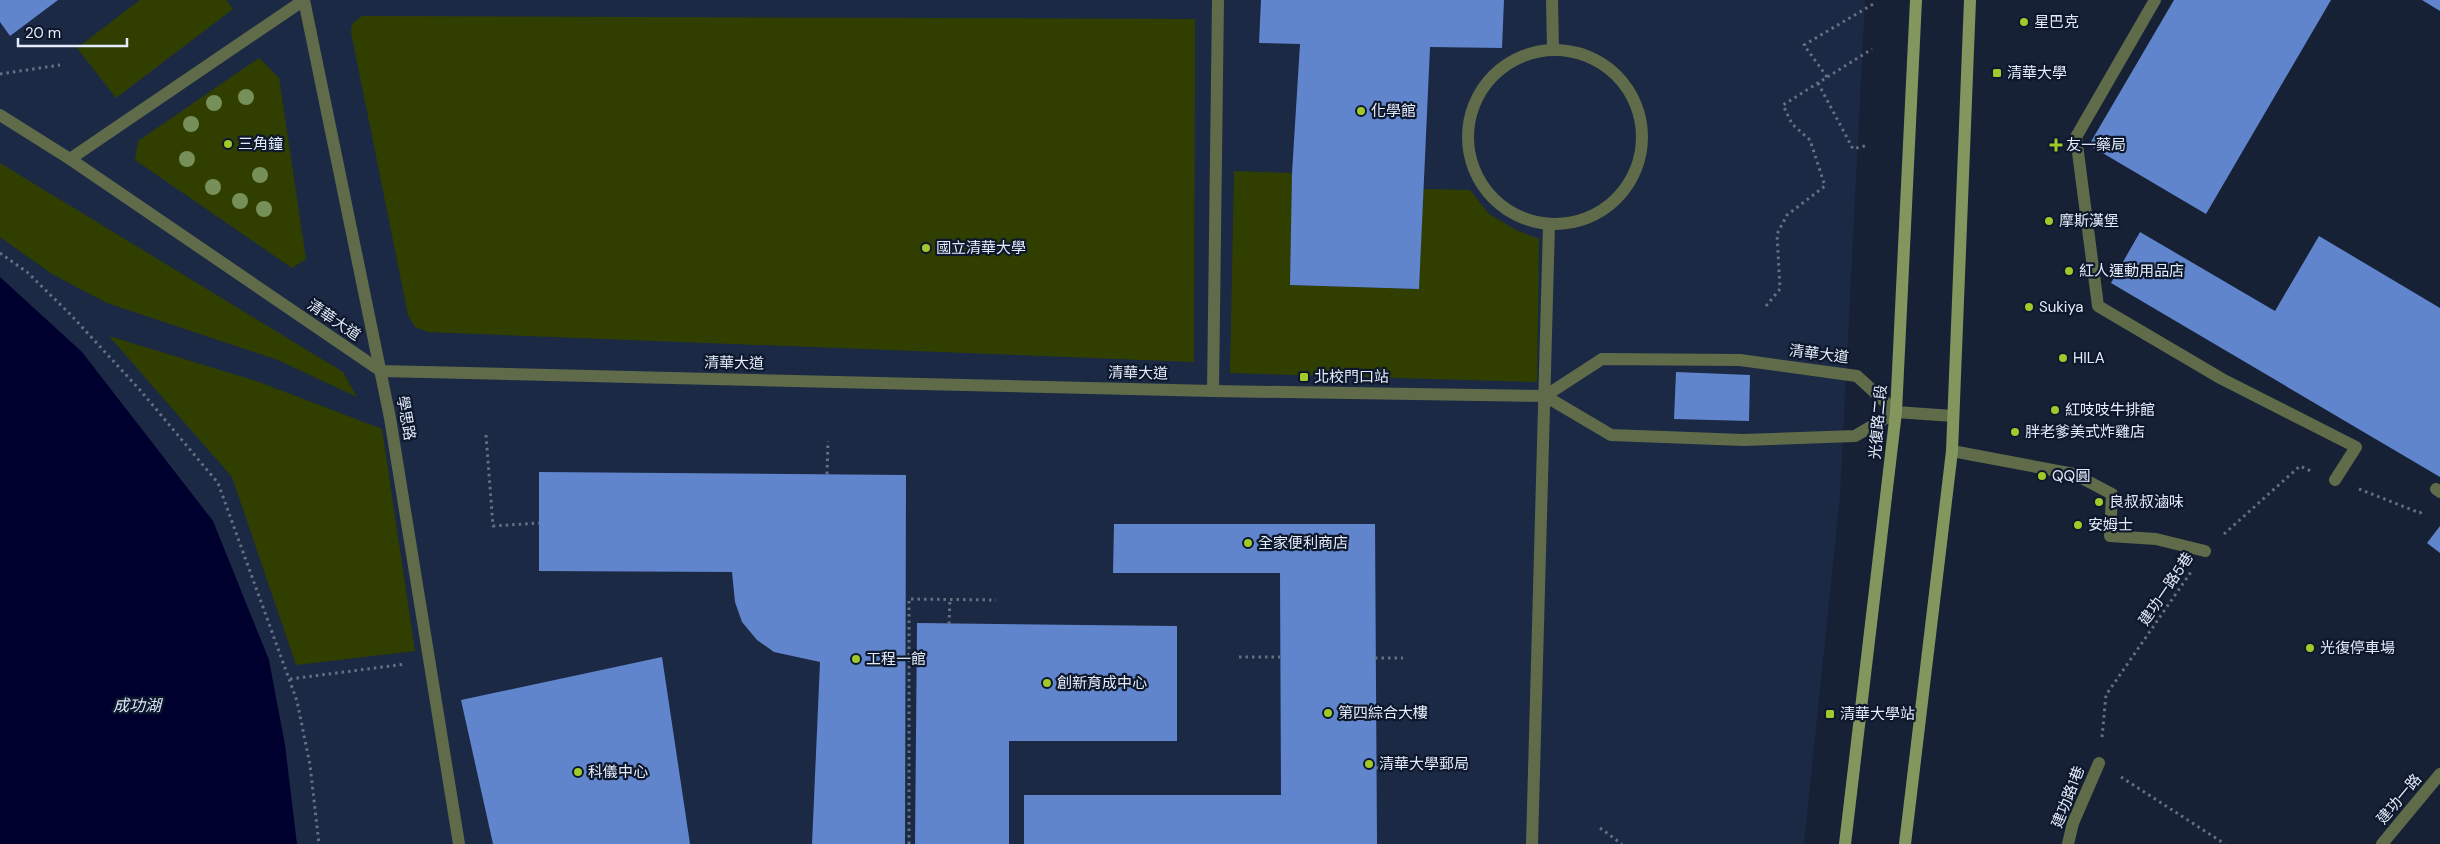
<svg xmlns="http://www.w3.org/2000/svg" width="2440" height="844" viewBox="0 0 2440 844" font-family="'DM Sans','Noto Sans TC',sans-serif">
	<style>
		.built { fill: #1b2944 }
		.green { fill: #303f00 }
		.water { fill: #00002e }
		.building { fill: #6085cd }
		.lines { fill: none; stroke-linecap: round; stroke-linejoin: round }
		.path { stroke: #667082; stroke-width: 3; stroke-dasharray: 2.5 4; stroke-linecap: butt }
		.service { stroke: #606b4a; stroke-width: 12 }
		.minor { stroke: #606b4a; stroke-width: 12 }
		.tertiary { stroke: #606b4a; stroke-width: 12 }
		.secondary { stroke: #83965e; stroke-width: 12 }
		.tree { fill: #778f59 }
		.poi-dot { fill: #a1c92a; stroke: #0d182c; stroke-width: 2 }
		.labels { text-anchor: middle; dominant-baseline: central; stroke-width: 4.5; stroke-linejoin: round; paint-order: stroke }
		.poi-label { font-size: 15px; fill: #e4ecfb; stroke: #0d182c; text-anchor: start }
		.street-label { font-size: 15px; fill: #e4ecfb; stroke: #0d182c }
		.water-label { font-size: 16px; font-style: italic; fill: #dae4f8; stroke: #0d182c }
	</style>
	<rect width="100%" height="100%" fill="#162136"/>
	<polygon class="built" points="0,0 1865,0 1840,496 1804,844 0,844"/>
	<g class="green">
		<polygon points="140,0 226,0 233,9 116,98 77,48"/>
		<polygon points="362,16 1195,19 1194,362 428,332 415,327 408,315 351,32 352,24"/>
		<polygon points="259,58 279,78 306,259 292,268 135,160 138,141"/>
		<polygon points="0,163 343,372 357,397 278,360 107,303 52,274 0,237"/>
		<polygon points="1234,171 1292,173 1290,285 1419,289 1423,189 1470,190 1489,214 1516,230 1539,239 1537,382 1230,373"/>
		<polygon points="109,336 259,382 382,429 415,651 296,665 232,477"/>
	</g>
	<polygon class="water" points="0,277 82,352 213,521 269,660 285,745 297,844 0,844"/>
	<g class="building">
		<polygon points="0,0 58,0 10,36 0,22"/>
		<polygon points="1261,0 1504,0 1502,48 1430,47 1419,289 1290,285 1292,173 1300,44 1259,43"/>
		<polygon points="2174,0 2331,0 2206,214 2089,145"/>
		<polygon points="2422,0 2440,0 2440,11"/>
		<polygon points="2140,232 2275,311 2319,236 2440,308 2440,477 2111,283"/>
		<polygon points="1676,372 1750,375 1749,421 1674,419"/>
		<polygon points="539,472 906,475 905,844 812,844 820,662 774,652 757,640 742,622 735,602 732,572 539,571"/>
		<polygon points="1114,524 1375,524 1377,844 1024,844 1024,795 1281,795 1280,573 1113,573"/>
		<polygon points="2440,526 2440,553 2427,543"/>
		<polygon points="917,623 1177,626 1177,741 1009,741 1009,844 915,844"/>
		<polygon points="662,657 690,844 493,844 461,700"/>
	</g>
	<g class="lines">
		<g class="path">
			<polyline points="0,74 60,65"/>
			<polyline points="1827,77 1804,45 1875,3"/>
			<polyline points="1818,83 1853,149 1868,145"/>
			<polyline points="0,253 27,272 70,314 140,390 218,483 297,701 310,765 319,844"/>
			<polyline points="1766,306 1780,289 1777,234 1787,215 1825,186 1810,140 1792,124 1783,105 1872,49"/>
			<polyline points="486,435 493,526 539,523"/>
			<polyline points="827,474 828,441"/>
			<polyline points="2359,489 2420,513 2422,511"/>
			<polyline points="2224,534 2300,466 2311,471"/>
			<polyline points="949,624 950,599"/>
			<polyline points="1239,657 1280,657"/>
			<polyline points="1375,658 1403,658"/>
			<polyline points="290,679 406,664"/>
			<polyline points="2102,737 2106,695 2191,572"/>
			<polyline points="1376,768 1405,769"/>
			<polyline points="2121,777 2225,844"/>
			<polyline points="1600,828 1622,844"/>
			<polyline points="909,844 909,599 996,600"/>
		</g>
		<g class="service">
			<polyline points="304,0 390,418 459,844"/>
			<polyline points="1552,0 1553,49"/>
			<polyline points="2155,0 2076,137 2098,306 2222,379 2356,447 2335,480"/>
			<circle cx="1555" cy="137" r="87"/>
			<polyline points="0,115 70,159 381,371 1213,391 1545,396 1611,435 1743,440 1855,436 1896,412 1857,376 1740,360 1602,359 1545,396"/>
			<polyline points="70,159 304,0"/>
			<polyline points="1213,391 1218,0"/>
			<polyline points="1952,451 2074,474 2112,494 2110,536 2156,539 2205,551"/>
			<polyline points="2436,489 2440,492"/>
			<polyline points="1532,844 1549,225"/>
			<polyline points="2068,844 2073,823 2099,763"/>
		</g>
		<polyline class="minor" points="1896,412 1953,416"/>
		<polyline class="tertiary" points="2382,844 2440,774"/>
		<g class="secondary">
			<polyline points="1845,844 1896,412 1916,0"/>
			<polyline points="1905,844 1952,451 1970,0"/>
		</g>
	</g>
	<g class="tree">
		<circle cx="246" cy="97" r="8"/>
		<circle cx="214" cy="103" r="8"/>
		<circle cx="191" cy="124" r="8"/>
		<circle cx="187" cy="159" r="8"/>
		<circle cx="260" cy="175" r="8"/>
		<circle cx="213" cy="187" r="8"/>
		<circle cx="240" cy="201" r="8"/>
		<circle cx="264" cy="209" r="8"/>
	</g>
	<g class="poi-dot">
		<circle cx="2024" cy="22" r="5"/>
		<rect x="1992" y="68" width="10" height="10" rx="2.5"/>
		<circle cx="1361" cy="111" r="5"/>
		<circle cx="228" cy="144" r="5"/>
		<path d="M2053.5 137.5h5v5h5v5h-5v5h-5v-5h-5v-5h5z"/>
		<circle cx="2049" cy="221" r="5"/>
		<circle cx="926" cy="248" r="5"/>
		<circle cx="2069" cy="271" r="5"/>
		<circle cx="2029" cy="307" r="5"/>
		<circle cx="2063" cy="358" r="5"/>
		<rect x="1299" y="372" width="10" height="10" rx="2.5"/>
		<circle cx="2055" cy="410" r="5"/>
		<circle cx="2015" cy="432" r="5"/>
		<circle cx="2042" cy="476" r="5"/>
		<circle cx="2099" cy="502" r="5"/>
		<circle cx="2078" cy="525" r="5"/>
		<circle cx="1248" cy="543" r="5"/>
		<circle cx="2310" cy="648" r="5"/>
		<circle cx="856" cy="659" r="5"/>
		<circle cx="1047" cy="683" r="5"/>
		<circle cx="1328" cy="713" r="5"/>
		<rect x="1825" y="709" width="10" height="10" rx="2.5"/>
		<circle cx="1369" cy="764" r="5"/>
		<circle cx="578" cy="772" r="5"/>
	</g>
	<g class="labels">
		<g class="poi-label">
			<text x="2034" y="22">星巴克</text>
			<text x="2007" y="73">清華大學</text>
			<text x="1371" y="111">化學館</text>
			<text x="238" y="144">三角鐘</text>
			<text x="2066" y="145">友一藥局</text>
			<text x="2059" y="221">摩斯漢堡</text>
			<text x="936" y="248">國立清華大學</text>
			<text x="2079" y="271">紅人運動用品店</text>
			<text x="2039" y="307">Sukiya</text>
			<text x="2073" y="358">HILA</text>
			<text x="1314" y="377">北校門口站</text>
			<text x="2065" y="410">紅吱吱牛排館</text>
			<text x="2025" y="432">胖老爹美式炸雞店</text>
			<text x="2052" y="476">QQ圓</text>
			<text x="2109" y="502">良叔叔滷味</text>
			<text x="2088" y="525">安姆士</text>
			<text x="1258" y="543">全家便利商店</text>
			<text x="2320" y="648">光復停車場</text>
			<text x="866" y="659">工程一館</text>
			<text x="1057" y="683">創新育成中心</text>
			<text x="1338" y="713">第四綜合大樓</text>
			<text x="1840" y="714">清華大學站</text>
			<text x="1379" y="764">清華大學郵局</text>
			<text x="588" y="772">科儀中心</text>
		</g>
		<g class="street-label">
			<text transform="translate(334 320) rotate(34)">清華大道</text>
			<text transform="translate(1819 354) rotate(7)">清華大道</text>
			<text transform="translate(734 363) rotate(1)">清華大道</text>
			<text transform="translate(1138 373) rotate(1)">清華大道</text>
			<text transform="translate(406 418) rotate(80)">學思路</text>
			<text transform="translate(1878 422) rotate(-85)">光復路二段</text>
			<text transform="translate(2166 589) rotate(-56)">建功一路5巷</text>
			<text transform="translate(2068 797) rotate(-69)">建功路1巷</text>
			<text transform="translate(2399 799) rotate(-50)">建功一路</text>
		</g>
		<g class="water-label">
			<text x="137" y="705">成功湖</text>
		</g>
	</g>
	<path d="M18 38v8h109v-8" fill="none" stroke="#e4ecfb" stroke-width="2.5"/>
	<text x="25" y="38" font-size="15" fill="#e4ecfb" stroke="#0d182c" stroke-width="4" paint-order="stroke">20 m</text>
</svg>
